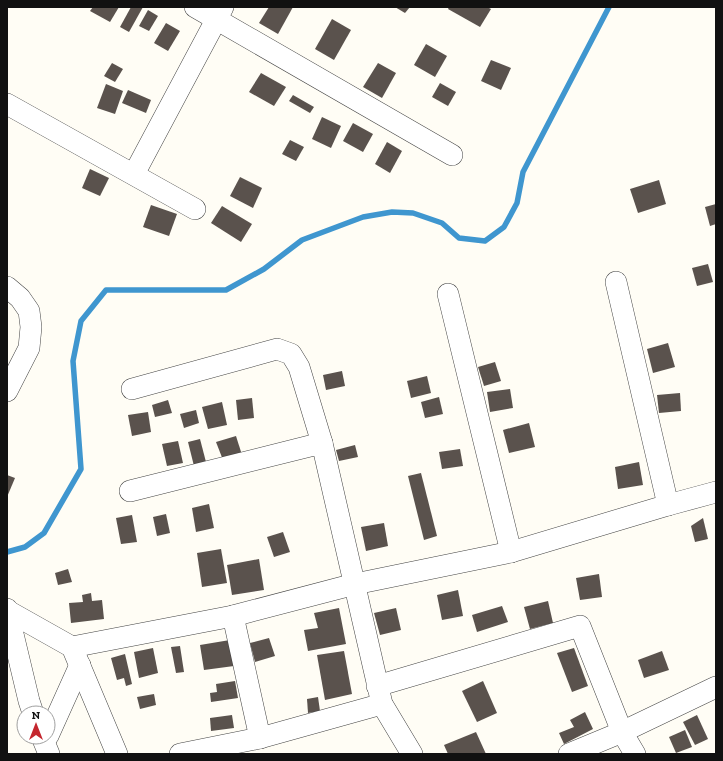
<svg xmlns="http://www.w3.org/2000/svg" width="723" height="761" viewBox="0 0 723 761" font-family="'Zilla Slab',serif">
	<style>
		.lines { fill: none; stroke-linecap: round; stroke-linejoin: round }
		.stream { stroke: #3f96cf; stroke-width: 5.5 }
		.building { fill: #5a524d }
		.minor-casing { stroke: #444; stroke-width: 22 }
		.minor { stroke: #fff; stroke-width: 21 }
	</style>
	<rect width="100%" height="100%" fill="#fffdf5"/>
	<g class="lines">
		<polyline class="stream" points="7,552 25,547 44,533 81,469 73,361 81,321 106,290 226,290 264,269 302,240 363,217 392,212 413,213 442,223 459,238 485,241 504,227 517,203 523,172 609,7"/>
	</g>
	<g class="building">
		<polygon points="93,7 119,7 110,22 90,11"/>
		<polygon points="131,7 143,7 129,32 120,27"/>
		<polygon points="269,7 293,7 278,34 259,23"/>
		<polygon points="395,7 410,7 405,13"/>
		<polygon points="449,7 487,7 491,9 480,27 448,9"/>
		<polygon points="148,10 158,16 149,31 139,26"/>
		<polygon points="332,19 351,30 334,60 315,49"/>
		<polygon points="166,23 180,31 168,51 154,43"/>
		<polygon points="426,44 447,56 435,77 414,65"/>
		<polygon points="491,60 511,68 501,90 481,81"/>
		<polygon points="112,63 123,69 115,82 104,76"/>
		<polygon points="378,63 396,73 382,98 363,87"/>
		<polygon points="261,73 286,87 274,106 249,92"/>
		<polygon points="440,83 456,92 448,106 432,97"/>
		<polygon points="106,84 123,91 115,114 97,108"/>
		<polygon points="128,90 151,100 146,113 122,103"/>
		<polygon points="293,95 314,107 310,113 289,101"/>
		<polygon points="322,117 341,126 331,148 312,139"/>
		<polygon points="353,123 373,134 363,152 343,141"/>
		<polygon points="290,140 304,147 296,161 282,154"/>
		<polygon points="387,142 402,151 390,173 375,164"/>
		<polygon points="90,169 109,178 100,196 82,188"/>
		<polygon points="240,177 262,188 253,208 230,196"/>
		<polygon points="659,180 666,204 638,213 630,189"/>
		<polygon points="716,204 716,224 710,226 705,207"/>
		<polygon points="151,205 177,214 169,236 143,227"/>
		<polygon points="222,206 252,224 241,242 211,223"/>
		<polygon points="708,264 713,282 697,286 692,268"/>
		<polygon points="668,343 675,367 653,373 647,349"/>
		<polygon points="495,362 501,381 484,386 478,367"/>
		<polygon points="342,371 345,386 326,390 323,375"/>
		<polygon points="427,376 431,393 411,398 407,381"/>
		<polygon points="510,389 513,408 490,412 487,392"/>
		<polygon points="680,393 681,411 659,413 657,395"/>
		<polygon points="439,397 443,414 425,418 421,402"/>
		<polygon points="252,398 254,418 238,420 236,400"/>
		<polygon points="168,400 172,413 155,417 152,405"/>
		<polygon points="222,402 227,425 208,429 202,407"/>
		<polygon points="196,410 199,423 184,428 180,414"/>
		<polygon points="148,412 151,432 132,436 128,415"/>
		<polygon points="529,423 535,447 509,453 503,430"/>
		<polygon points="236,436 242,455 223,460 216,442"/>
		<polygon points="200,439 206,462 194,466 188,442"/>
		<polygon points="178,441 183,463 167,466 162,444"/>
		<polygon points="355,445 358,457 339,461 336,450"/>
		<polygon points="460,449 463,466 442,469 439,452"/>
		<polygon points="639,462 643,485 618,489 615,467"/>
		<polygon points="421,473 437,536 424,540 408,476"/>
		<polygon points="7,475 15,478 7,497"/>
		<polygon points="209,504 214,528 196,532 192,508"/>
		<polygon points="166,514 170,533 157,536 153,517"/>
		<polygon points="132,515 137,542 121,544 116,518"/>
		<polygon points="703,518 708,539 695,542 691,526"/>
		<polygon points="384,523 388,546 366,551 361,527"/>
		<polygon points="283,532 290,552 274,557 267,537"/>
		<polygon points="221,549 227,583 202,587 197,553"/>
		<polygon points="259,559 264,590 232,595 227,565"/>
		<polygon points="68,569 72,582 58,585 55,573"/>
		<polygon points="599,574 602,597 580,600 576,578"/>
		<polygon points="458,590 463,616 442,620 437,595"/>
		<polygon points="91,593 92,601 102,600 104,619 71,623 69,603 83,602 82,595"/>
		<polygon points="548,601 553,623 530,629 524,607"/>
		<polygon points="502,606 508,622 477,632 472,615"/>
		<polygon points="339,608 346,644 308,651 304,630 318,628 314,613"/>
		<polygon points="396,608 401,630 380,635 374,613"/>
		<polygon points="269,638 275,656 255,662 250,643"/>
		<polygon points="230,640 234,666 204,670 200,645"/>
		<polygon points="180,646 184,672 176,673 171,647"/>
		<polygon points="153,648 158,673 139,678 134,652"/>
		<polygon points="574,648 588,686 572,692 557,653"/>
		<polygon points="344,651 352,694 325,700 317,655"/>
		<polygon points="662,651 669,670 644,678 638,660"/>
		<polygon points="125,654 132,684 126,686 124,678 117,680 111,658"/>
		<polygon points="235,681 238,698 211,702 210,693 217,692 216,684"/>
		<polygon points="483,681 497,713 477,722 462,691"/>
		<polygon points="154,694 156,705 140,709 137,697"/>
		<polygon points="318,697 320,711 308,713 307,699"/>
		<polygon points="585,712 593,729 564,744 559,733 574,727 570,720"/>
		<polygon points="232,715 234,728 211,731 210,718"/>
		<polygon points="697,715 708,739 695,745 683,722"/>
		<polygon points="685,730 692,747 676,753 669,737"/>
		<polygon points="476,732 486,754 448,754 444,745"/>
	</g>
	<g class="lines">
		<g class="minor-casing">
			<g id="minor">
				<polyline points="195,7 452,155"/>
				<polyline points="7,104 195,209"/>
				<polyline points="134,174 223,7"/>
				<polyline points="616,282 668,505"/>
				<polyline points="7,287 20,298 29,311 31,327 29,348 7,391"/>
				<polyline points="448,294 511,552"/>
				<polyline points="132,389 277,349 291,354 299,367 322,443"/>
				<polyline points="130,491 322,443 382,704 412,754"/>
				<polyline points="7,609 29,701 33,713"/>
				<polyline points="8,611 72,647 117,754"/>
				<polyline points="233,616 260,738"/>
				<polyline points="72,647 233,616 355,584 511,552 668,505 716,492"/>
				<polyline points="377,686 580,626 622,732 635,754"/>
				<polyline points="48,736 80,665"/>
				<polyline points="42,737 49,754"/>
				<polyline points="180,754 260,738 382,704"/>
				<polyline points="569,754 622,732 716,687"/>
			</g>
		</g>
		<use href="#minor" class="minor"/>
	</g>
	<rect width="723" height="761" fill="none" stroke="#111111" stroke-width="16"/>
	<g transform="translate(36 725)"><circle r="19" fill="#ffffff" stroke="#a0a0a0"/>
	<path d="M0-3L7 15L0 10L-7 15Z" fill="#c4262e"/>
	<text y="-6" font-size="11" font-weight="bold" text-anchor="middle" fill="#111111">N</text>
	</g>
</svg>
